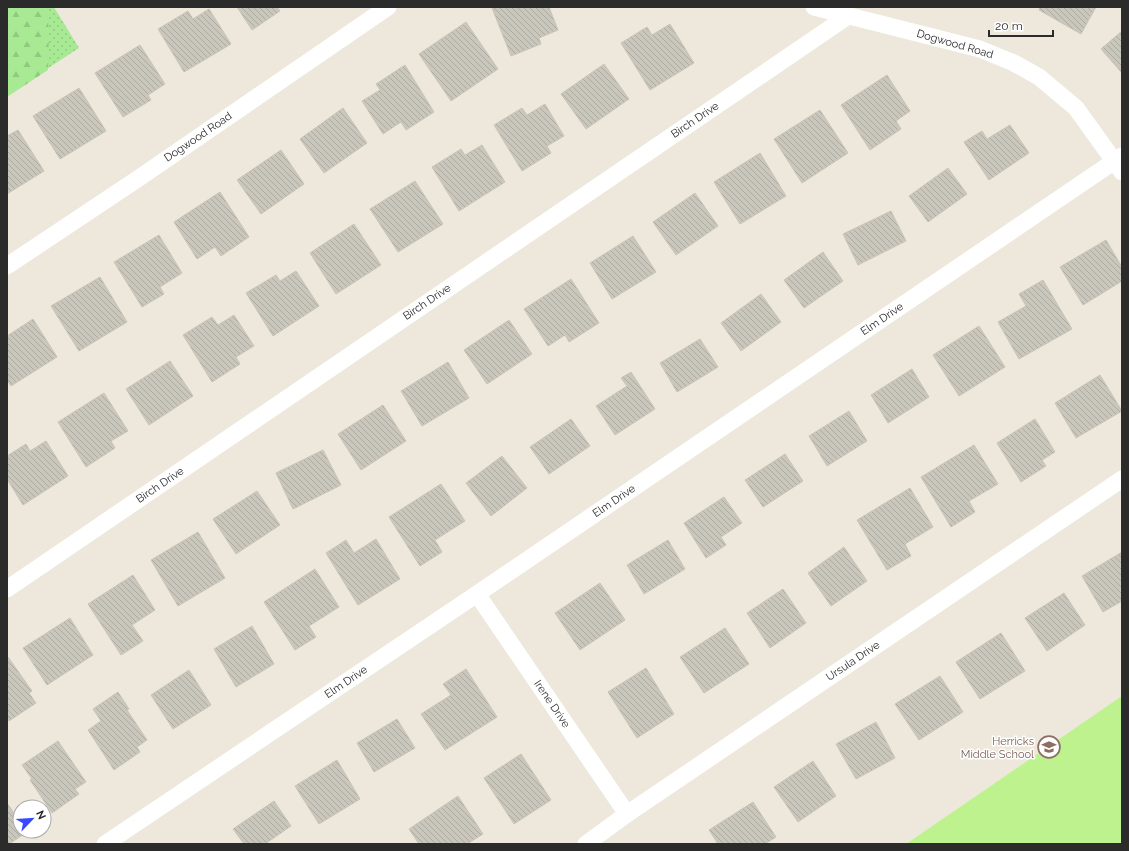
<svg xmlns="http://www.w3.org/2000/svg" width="1129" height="851" viewBox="0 0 1129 851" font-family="Raleway,sans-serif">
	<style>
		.grass { fill: url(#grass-dots) }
		.forest { fill: url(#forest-firs) }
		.pitch { fill: #bdf28e }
		.building { fill: url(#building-back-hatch); stroke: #cac5b5 }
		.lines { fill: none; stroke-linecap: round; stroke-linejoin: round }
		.street { stroke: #fff; stroke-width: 17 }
		.labels { text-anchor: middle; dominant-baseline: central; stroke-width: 3; stroke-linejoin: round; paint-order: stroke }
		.street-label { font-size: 11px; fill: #2b2b2b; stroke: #fff }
		.education-label { font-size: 11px; fill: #785e54; stroke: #fff; text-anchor: end }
	</style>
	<defs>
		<pattern id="grass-dots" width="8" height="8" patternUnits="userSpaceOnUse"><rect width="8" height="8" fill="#a8ea94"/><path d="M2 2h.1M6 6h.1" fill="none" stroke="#91c980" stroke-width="1.8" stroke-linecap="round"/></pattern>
		<pattern id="forest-firs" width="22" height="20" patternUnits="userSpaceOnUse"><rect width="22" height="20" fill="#a8ea94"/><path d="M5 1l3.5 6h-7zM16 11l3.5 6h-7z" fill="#91c980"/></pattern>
		<pattern id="building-back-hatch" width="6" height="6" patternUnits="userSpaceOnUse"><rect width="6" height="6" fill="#c9c6bb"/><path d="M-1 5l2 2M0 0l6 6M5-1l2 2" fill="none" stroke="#adaaa1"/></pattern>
	</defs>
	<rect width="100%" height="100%" fill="#eee8dc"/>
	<polygon class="grass" points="7,7 54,7 79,48 7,95"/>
	<polygon class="forest" points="7,7 47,7 49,33 48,70 7,97"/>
	<polygon class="pitch" points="1122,696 1122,844 906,844"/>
	<g class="building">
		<polygon points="237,7 277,7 280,11 252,30"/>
		<polygon points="494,7 549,7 558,30 539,38 541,44 511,56 492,8"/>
		<polygon points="1040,7 1096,7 1081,34 1039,10"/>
		<polygon points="209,9 231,44 184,72 158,29 188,11 193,19"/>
		<polygon points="466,22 498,69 451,101 419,54"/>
		<polygon points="670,24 694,63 650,90 621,43 647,27 652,35"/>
		<polygon points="1122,31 1122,73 1101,49"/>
		<polygon points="140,45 165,84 148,95 151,100 123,117 95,73"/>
		<polygon points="604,64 629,99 586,129 561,94"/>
		<polygon points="405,65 434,112 406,130 401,122 383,134 362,101 380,90 376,84"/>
		<polygon points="887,75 910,111 896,121 901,129 870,150 841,105"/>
		<polygon points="79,88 106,131 60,159 33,116"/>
		<polygon points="545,104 564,136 547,146 551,153 522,171 494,125 522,108 527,115"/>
		<polygon points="343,108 367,143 324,173 300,139"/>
		<polygon points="820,110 848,153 802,183 774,139"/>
		<polygon points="1010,125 1029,153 989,180 964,142 982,131 987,139"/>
		<polygon points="18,130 44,171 7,194 7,136"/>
		<polygon points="482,145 505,182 459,211 432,167 461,149 465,155"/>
		<polygon points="281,150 304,184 261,214 237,180"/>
		<polygon points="760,153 786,196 740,224 714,182"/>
		<polygon points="948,168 967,194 928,222 909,196"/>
		<polygon points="415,181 443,224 398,252 370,209"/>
		<polygon points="220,192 249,237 221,256 215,247 197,259 174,222"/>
		<polygon points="695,193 718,226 676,255 653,222"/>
		<polygon points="891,211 906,241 858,265 843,234"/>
		<polygon points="354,224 381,265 336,294 310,253"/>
		<polygon points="159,235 182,273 160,287 164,294 142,307 114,262"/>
		<polygon points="633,236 656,272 612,299 590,263"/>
		<polygon points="1106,240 1122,267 1122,281 1083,305 1060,267"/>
		<polygon points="823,252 843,281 804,308 784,280"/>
		<polygon points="296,271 319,306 273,336 246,293 276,275 280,281"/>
		<polygon points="100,277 127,322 79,351 51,306"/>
		<polygon points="571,279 599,323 569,342 565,335 548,346 524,309"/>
		<polygon points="1043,280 1072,329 1019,359 998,322 1026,306 1019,294"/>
		<polygon points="761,294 781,322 741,351 721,323"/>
		<polygon points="234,315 254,346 236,357 240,364 212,382 183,335 212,317 218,325"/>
		<polygon points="33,319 57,357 11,386 7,380 7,336"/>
		<polygon points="509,320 532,354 487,384 464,350"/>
		<polygon points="979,326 1005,367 959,396 933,355"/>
		<polygon points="700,339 718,367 677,392 660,363"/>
		<polygon points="170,361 193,396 149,425 126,389"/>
		<polygon points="448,362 469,398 422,426 401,391"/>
		<polygon points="912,369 929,397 888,423 871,395"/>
		<polygon points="631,372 655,409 615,435 596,406 627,386 621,378"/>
		<polygon points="1100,375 1122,411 1076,438 1055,403"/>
		<polygon points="104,393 128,431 111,441 115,448 86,467 58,422"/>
		<polygon points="383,405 406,441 361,470 338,434"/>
		<polygon points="849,411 867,441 827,466 809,436"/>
		<polygon points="571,419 590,446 549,474 530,447"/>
		<polygon points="1035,419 1055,452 1042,460 1046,466 1021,482 997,443"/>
		<polygon points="46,441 68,476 23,505 7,479 7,456 26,444 30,451"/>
		<polygon points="974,445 998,484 969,501 975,512 951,527 921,477"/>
		<polygon points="323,450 341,485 293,509 276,473"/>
		<polygon points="785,454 803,481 763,507 745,480"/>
		<polygon points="502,456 527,488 491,516 466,483"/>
		<polygon points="441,484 465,521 435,540 442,552 420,566 389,517"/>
		<polygon points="910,488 933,527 905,544 911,556 887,570 857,520"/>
		<polygon points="257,491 280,525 236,554 213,519"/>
		<polygon points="724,497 742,523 721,537 726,545 706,558 684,523"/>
		<polygon points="198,532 225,578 178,606 151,560"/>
		<polygon points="376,539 400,579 358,605 326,553 346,540 354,553"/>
		<polygon points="668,540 685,569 644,594 627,565"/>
		<polygon points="844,547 867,581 831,606 808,573"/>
		<polygon points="1122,552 1122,601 1103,612 1082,576"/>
		<polygon points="315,569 339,607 309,626 316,637 295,650 264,602"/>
		<polygon points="133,575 155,610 132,625 143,641 121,655 88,604"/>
		<polygon points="600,583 625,620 580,650 555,613"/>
		<polygon points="783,589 806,623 770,648 747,613"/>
		<polygon points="1064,593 1085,625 1047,651 1025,618"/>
		<polygon points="70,618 93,655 47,685 23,648"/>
		<polygon points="252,626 274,664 236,687 214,649"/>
		<polygon points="725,628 749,664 704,693 680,657"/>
		<polygon points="1001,633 1025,671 980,699 956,662"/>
		<polygon points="8,657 32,691 29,693 36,703 9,721 7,717 7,658"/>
		<polygon points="646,668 674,714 637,738 608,692"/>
		<polygon points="466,669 497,717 445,750 421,714 451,695 443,684"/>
		<polygon points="189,670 211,705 173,729 151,695"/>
		<polygon points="940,676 963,712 919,740 895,704"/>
		<polygon points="118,692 129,709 127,710 147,740 137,747 140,752 114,770 88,730 101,721 93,709"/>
		<polygon points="397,719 415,748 374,772 357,743"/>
		<polygon points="876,722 895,758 856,779 836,744"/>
		<polygon points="58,741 86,782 75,789 79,794 52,813 30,780 32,779 22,765"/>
		<polygon points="521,754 551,800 514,824 484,778"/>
		<polygon points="337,760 360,799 319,824 295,786"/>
		<polygon points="813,761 836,796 798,822 774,787"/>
		<polygon points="458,796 483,834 467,844 419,844 409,829"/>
		<polygon points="274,801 291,826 265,844 244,844 233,829"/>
		<polygon points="753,802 776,837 765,844 718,844 709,830"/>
		<polygon points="7,803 20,822 20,831 27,832 9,844 7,844"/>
	</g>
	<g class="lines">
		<g class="street">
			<polyline points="814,7 980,49 1014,63 1039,77 1076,108 1122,172"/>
			<polyline points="7,266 139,178 388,7"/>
			<polyline points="7,589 848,16"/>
			<polyline points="477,594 627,814"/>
			<polyline points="105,844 477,594 1122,156"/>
			<polyline points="586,844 627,814 1122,479"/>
		</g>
	</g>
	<defs>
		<g id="school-ring" transform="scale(1.15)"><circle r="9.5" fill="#fff" stroke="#8d6e63" stroke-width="1.5"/><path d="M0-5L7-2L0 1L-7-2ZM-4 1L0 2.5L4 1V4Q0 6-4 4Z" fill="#8d6e63"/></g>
	</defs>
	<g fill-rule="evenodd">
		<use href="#school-ring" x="1049" y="747"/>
	</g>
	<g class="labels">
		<g class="street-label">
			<text transform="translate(955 44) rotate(16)">Dogwood Road</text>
			<text transform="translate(695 120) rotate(-34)">Birch Drive</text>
			<text transform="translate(198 137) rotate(-34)">Dogwood Road</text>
			<text transform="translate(427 302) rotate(-34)">Birch Drive</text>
			<text transform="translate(882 319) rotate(-34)">Elm Drive</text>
			<text transform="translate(160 485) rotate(-34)">Birch Drive</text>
			<text transform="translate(614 501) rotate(-34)">Elm Drive</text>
			<text transform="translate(853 661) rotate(-34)">Ursula Drive</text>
			<text transform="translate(346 682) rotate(-34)">Elm Drive</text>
			<text transform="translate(552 704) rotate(56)">Irene Drive</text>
		</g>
		<g class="education-label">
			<text x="1034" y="741">Herricks<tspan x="1034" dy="13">Middle School</tspan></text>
		</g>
	</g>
	<rect width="1129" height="851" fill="none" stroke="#2b2b2b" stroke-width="16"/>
	<g transform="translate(32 819) rotate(65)"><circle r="19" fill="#ffffff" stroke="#aaaaaa"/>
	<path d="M0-3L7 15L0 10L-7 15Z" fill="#3849ff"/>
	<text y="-6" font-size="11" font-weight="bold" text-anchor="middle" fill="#2b2b2b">N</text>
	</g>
	<path d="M989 30v6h64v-6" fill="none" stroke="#2b2b2b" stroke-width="2"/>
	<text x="995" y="30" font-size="12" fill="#2b2b2b" stroke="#ffffff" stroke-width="3" paint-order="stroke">20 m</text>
</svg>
